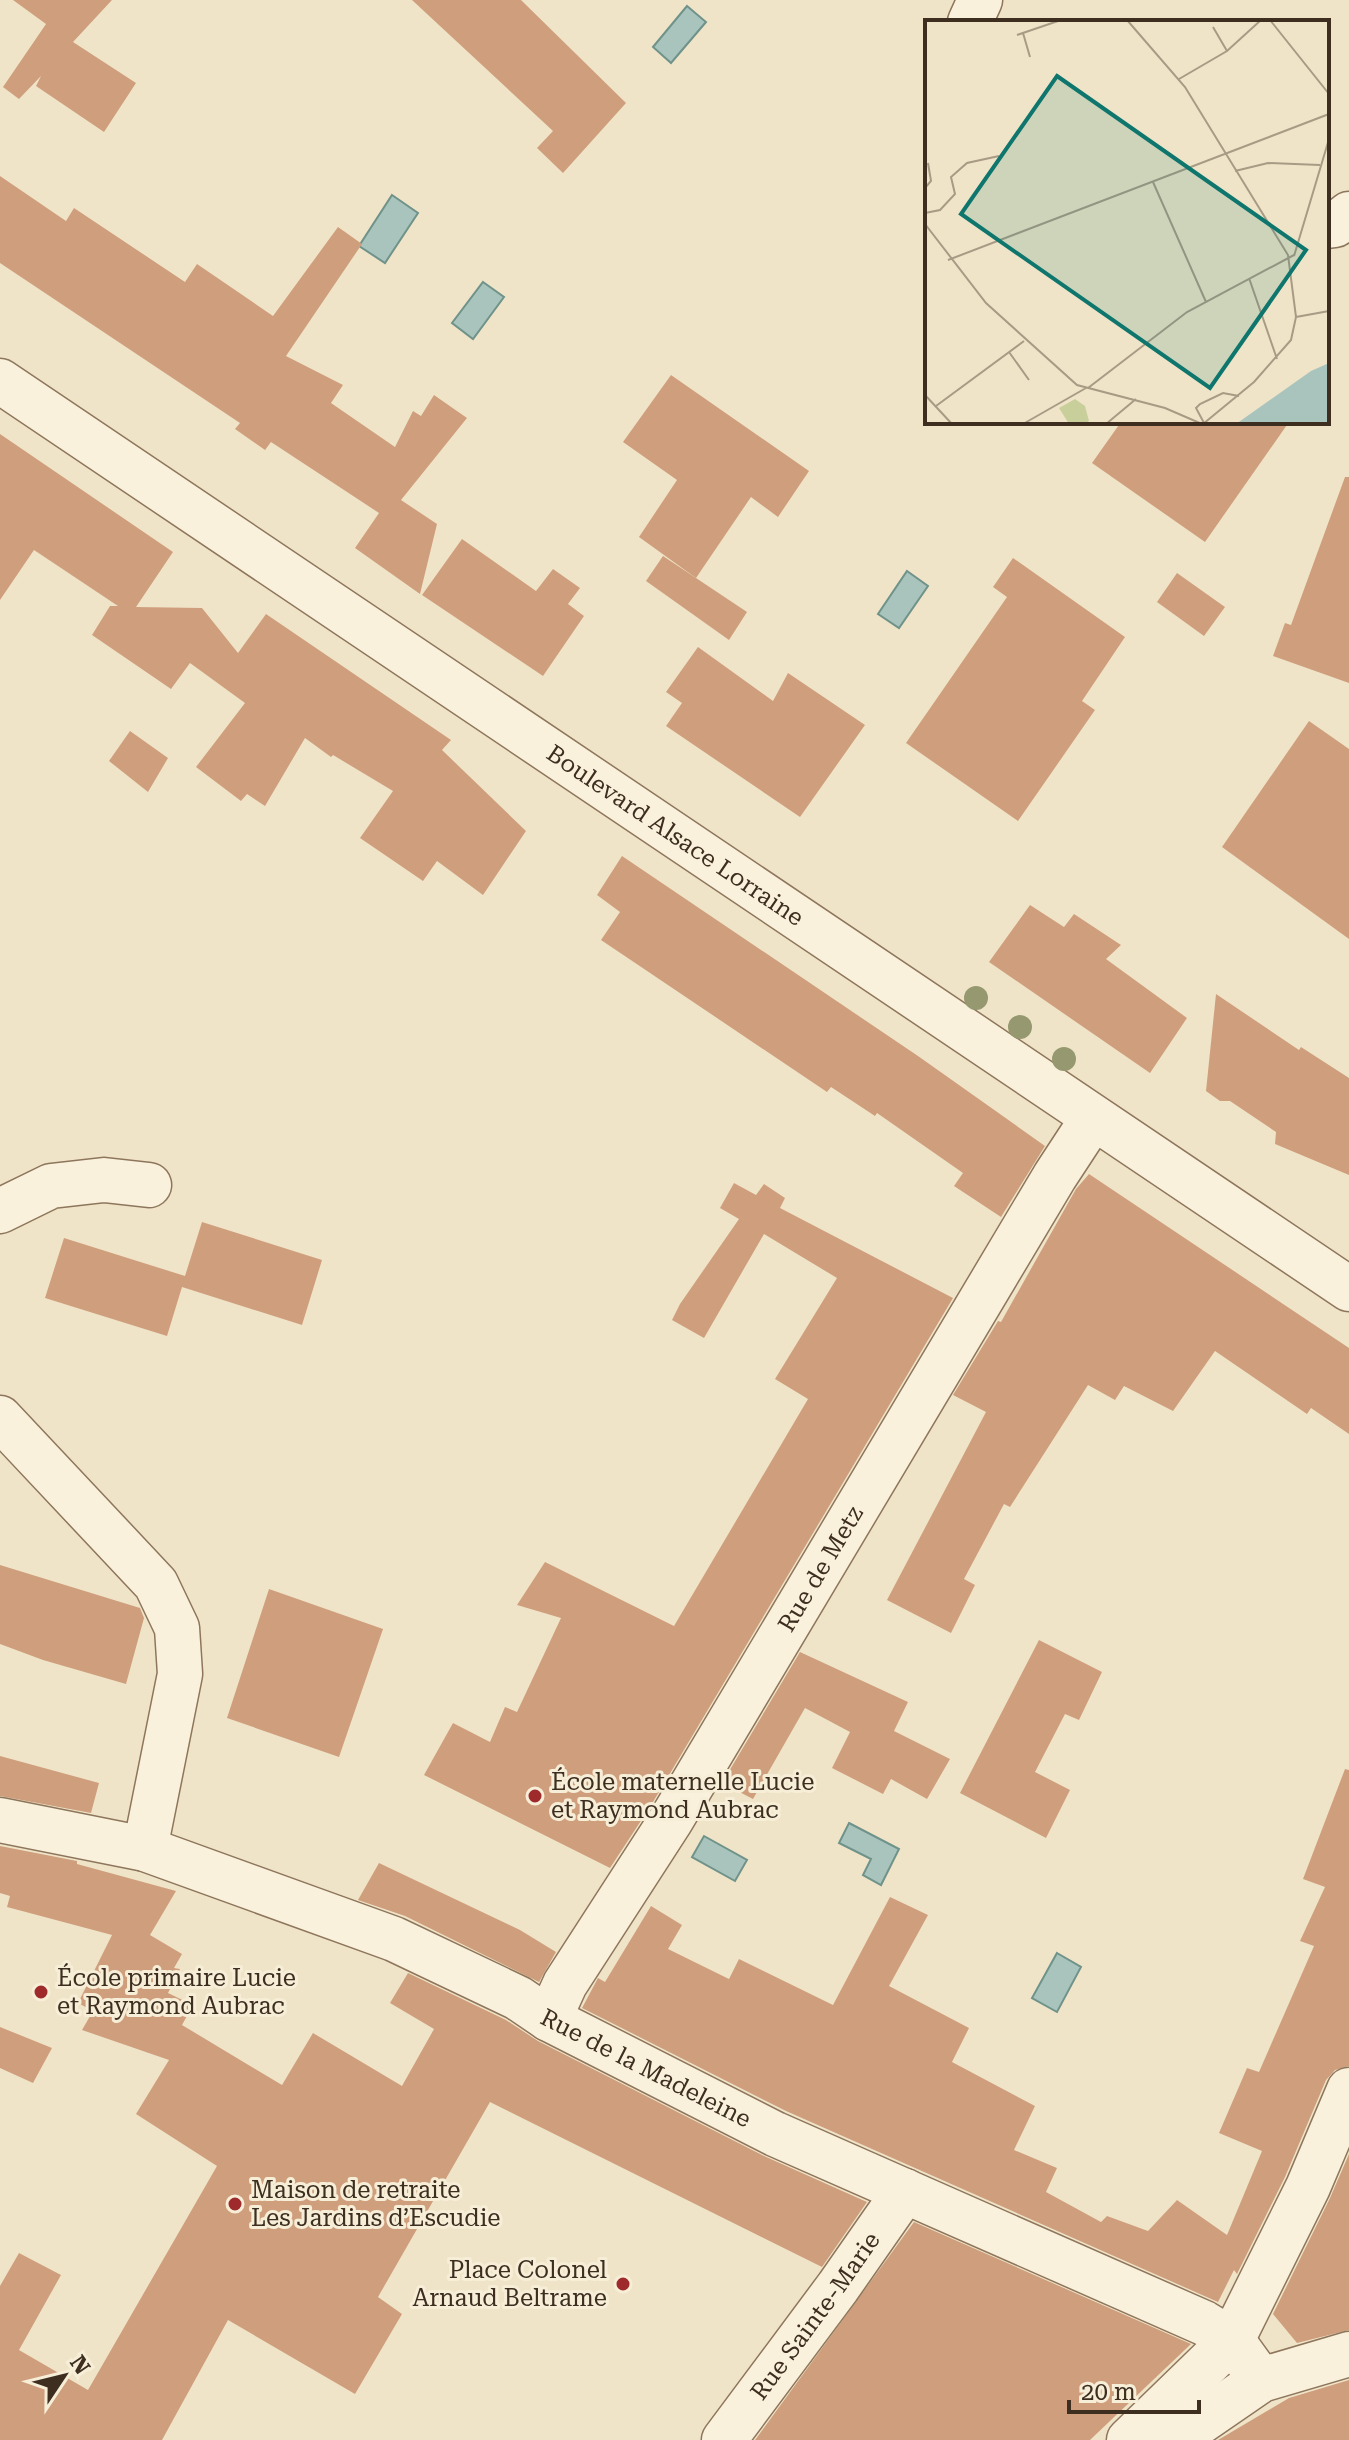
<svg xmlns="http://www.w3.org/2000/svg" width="1349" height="2440" viewBox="0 0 1349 2440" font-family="'Roboto Serif',serif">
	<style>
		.water { fill: #a9c4bc; stroke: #6f938a; stroke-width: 2 }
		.building { fill: #cf9f7d }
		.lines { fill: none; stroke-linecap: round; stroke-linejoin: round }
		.minor-casing { stroke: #8d765c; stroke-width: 47 }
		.minor { stroke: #faf1dc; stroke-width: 44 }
		.tree { fill: #96986f }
		.poi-dot { fill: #9e2a2b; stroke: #f7eed8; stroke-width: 3 }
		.labels { text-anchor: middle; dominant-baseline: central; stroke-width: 6; stroke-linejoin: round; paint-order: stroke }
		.street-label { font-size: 24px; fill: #3d2e20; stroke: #f7eed8 }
		.poi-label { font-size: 24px; fill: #3d2e20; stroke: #f7eed8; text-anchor: start }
		.inset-road { fill: none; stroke: #a89b85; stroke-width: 2 }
		.view { fill: #0f766e; fill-opacity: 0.15; stroke: #0f766e; stroke-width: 4 }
		.inset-edge { fill: none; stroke: #3d2e20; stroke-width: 4 }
	</style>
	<rect width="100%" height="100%" fill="#f0e4c8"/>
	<g class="water">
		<polygon points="687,6 706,22 671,63 653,47"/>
		<polygon points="392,195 418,213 385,263 359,246"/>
		<polygon points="483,282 504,297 473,339 452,323"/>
		<polygon points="907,571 928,586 899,628 878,614"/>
		<polygon points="849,1823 899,1849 881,1885 863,1875 871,1859 839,1843"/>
		<polygon points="704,1836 747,1860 735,1881 692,1857"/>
		<polygon points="1057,1953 1081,1967 1057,2012 1032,1998"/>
	</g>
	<g class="building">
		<polygon points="13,0 112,0 73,42 136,83 104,132 36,86 41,76 19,99 3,87 46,24"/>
		<polygon points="412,0 521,0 626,103 563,173 537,148 553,131"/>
		<polygon points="0,176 66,221 74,208 185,282 197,264 273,316 338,227 362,244 286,356 343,385 331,403 395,447 413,411 421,416 434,395 467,418 401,500 437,524 420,594 355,548 379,513 271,442 265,450 235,429 240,423 0,263"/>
		<polygon points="671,375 809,471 778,517 751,497 696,578 639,537 677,480 623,442"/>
		<polygon points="1121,422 1289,422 1205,542 1092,463"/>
		<polygon points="0,434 173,552 136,607 202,608 238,653 266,614 451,740 442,750 526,831 483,895 437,861 423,881 360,838 393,791 333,755 331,757 305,738 265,806 247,794 241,801 196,767 245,703 190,663 171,689 92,635 110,606 118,606 34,550 0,600"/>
		<polygon points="1345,477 1349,477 1349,683 1273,656 1285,623 1291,625"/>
		<polygon points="462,539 536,591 553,569 580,588 568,604 584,616 543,676 422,595"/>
		<polygon points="663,556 747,612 729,640 646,581"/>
		<polygon points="1013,558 1125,637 1082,701 1095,710 1018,821 906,743 1007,597 993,587"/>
		<polygon points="1177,573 1225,607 1204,636 1157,602"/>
		<polygon points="698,647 773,701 788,673 865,725 800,817 666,726 682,703 666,692"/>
		<polygon points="1309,721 1349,749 1349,939 1222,847"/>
		<polygon points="130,731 168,758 148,792 109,761"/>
		<polygon points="622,856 918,1056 1045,1146 1001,1217 954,1186 963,1173 877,1113 875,1116 831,1087 827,1092 601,940 620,912 597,895"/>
		<polygon points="1030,905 1064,927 1074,914 1121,945 1106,959 1187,1018 1150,1073 989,962"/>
		<polygon points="1216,994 1299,1050 1301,1047 1349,1078 1349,1175 1275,1144 1276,1132 1230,1101 1220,1101 1206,1091"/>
		<polygon points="1089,1174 1349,1348 1349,1434 1311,1408 1307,1414 1215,1351 1173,1411 1124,1386 1115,1400 1088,1385 1010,1507 1004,1504 964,1579 975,1585 951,1633 887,1600 986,1412 953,1395 998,1321 1001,1322 1076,1189"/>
		<polygon points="734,1183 756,1195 764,1184 785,1198 780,1208 953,1298 650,1807 610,1868 424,1775 453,1723 490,1742 505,1707 517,1712 561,1618 517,1605 545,1562 674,1626 808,1399 775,1379 837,1278 764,1234 704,1338 672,1320 680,1304 739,1219 720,1208"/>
		<polygon points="202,1222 322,1260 302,1325 182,1287 167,1336 45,1298 64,1238 185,1276"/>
		<polygon points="0,1565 140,1608 144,1618 126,1684 43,1660 0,1644"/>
		<polygon points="269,1589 383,1629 339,1757 227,1718"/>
		<polygon points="1039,1640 1102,1672 1079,1720 1065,1714 1035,1772 1070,1790 1046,1838 960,1793"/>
		<polygon points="800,1652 908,1702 894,1731 950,1759 927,1799 891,1779 883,1794 832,1768 850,1732 805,1708 753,1799 722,1783"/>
		<polygon points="0,1756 99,1783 91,1813 0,1796"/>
		<polygon points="1345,1769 1349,1770 1349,2066 1335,2070 1326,2080 1285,2177 1237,2274 1234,2270 1218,2302 786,2111 582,2008 598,1978 605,1982 651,1906 682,1925 668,1949 729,1979 739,1959 833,2005 890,1897 928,1915 889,1986 969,2028 952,2062 1035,2106 1014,2150 1057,2168 1046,2192 1101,2222 1107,2216 1148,2231 1177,2200 1227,2235 1262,2151 1219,2133 1247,2068 1259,2072 1314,1946 1300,1941 1325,1887 1303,1879"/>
		<polygon points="0,1846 77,1861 77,1864 176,1891 150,1935 182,1954 174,1968 180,1969 168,1993 193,2005 182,2025 282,2085 313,2033 402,2086 434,2029 390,2003 408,1973 506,2020 538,2041 764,2156 867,2202 822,2267 490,2102 378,2297 402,2314 355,2394 228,2320 162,2440 0,2440 0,2286 19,2253 61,2275 19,2350 88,2390 217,2166 136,2114 169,2060 82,2030 93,2011 78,2003 112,1935 7,1907 10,1896 0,1893"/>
		<polygon points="379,1863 520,1930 556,1952 539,1982 405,1916 358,1900"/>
		<polygon points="0,2027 52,2048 33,2083 0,2068"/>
		<polygon points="1349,2154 1349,2330 1297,2343 1273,2314 1330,2198"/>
		<polygon points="914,2222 1191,2344 1090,2440 755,2440"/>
		<polygon points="1349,2380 1349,2440 1218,2440 1289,2398"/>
	</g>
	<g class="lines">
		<g class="minor-casing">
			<g id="minor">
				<polyline points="970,22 980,0"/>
				<polyline points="1327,226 1335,225 1349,214"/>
				<path id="s1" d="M 0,381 L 1349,1289"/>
				<polyline points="0,1211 51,1186 104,1180 149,1185"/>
				<polyline points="0,1418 156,1584 177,1628 180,1674 145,1849"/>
				<path id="s2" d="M 0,1820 L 145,1849 L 394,1939 L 518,1998 L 549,2019 L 775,2134 L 1204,2323 L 1232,2340 L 1261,2380"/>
				<path id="s3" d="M 549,2019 L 565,1984 L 671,1820 L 1055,1176 L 1093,1118"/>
				<path id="s4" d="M 724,2440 L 838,2287 L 905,2191"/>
				<polyline points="1129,2440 1232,2340 1308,2187 1349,2090"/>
				<polyline points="1174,2440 1261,2380 1349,2354"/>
			</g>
		</g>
		<use href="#minor" class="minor"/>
	</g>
	<g class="tree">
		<circle cx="976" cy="998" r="12"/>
		<circle cx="1020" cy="1027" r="12"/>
		<circle cx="1064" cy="1059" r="12"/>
	</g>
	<g class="poi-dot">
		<circle cx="535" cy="1796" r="8"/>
		<circle cx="41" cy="1992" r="8"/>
		<circle cx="235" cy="2204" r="8"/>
		<circle cx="623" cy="2284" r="8"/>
	</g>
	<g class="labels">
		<g class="street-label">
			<text stroke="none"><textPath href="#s1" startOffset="814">Boulevard Alsace Lorraine</textPath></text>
			<text stroke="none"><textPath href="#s3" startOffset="526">Rue de Metz</textPath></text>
			<text stroke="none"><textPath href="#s2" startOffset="696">Rue de la Madeleine</textPath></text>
			<text stroke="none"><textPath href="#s4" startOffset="154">Rue Sainte-Marie</textPath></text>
		</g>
		<g class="poi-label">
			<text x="551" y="1782">École maternelle Lucie<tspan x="551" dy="28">et Raymond Aubrac</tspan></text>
			<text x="57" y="1978">École primaire Lucie<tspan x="57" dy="28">et Raymond Aubrac</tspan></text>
			<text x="251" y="2190">Maison de retraite<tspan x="251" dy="28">Les Jardins d’Escudie</tspan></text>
			<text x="607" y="2270" text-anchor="end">Place Colonel<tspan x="607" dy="28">Arnaud Beltrame</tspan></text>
		</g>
	</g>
	<g transform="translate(925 20)">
		<rect width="404" height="404" fill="#f0e4c8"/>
		<path d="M 150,379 L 160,386 L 164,401 L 160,404 L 144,404 L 134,388 Z" fill="#c9cf9b"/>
		<path d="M 404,343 L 404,404 L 311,404 L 386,351 Z" fill="#a9c4bc"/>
		<path class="inset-road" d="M 202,0 L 260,67 L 363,235 L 371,297 L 366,320 L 329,362 L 278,404M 345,0 L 404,74M 288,7 L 302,31M 98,13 L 105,37M 92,15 L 136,0M 254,59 L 302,31 L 336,0M 310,151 L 343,143 L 395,145M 228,162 L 281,282M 0,168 L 6,161 L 3,143M 0,193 L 15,190 L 30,174 L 26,157 L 42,143 L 74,136M 0,204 L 61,283 L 152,365 L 240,388 L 277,404M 369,236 L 404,119M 23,240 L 404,94M 324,258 L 352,339M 371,297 L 404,291M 84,332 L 104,360M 163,368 L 262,292 L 369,235M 0,375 L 27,404M 11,386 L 99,321M 279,403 L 271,388 L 275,384 L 298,373 L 314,376M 98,404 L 161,368M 181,404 L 211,379"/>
		<path class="view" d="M 132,56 L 381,230 L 285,368 L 36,194 Z"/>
		<rect width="404" height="404" class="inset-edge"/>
	</g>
	<g transform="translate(64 2376) rotate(55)" stroke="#f7eed8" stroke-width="6" paint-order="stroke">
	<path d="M0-6L14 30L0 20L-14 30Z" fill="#3d2e20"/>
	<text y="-12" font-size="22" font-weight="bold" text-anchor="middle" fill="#3d2e20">N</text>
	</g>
	<path d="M1069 2400v12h130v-12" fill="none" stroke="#3d2e20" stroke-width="4"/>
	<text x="1081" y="2400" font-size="24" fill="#3d2e20" stroke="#f7eed8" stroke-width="6" paint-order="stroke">20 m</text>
</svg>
